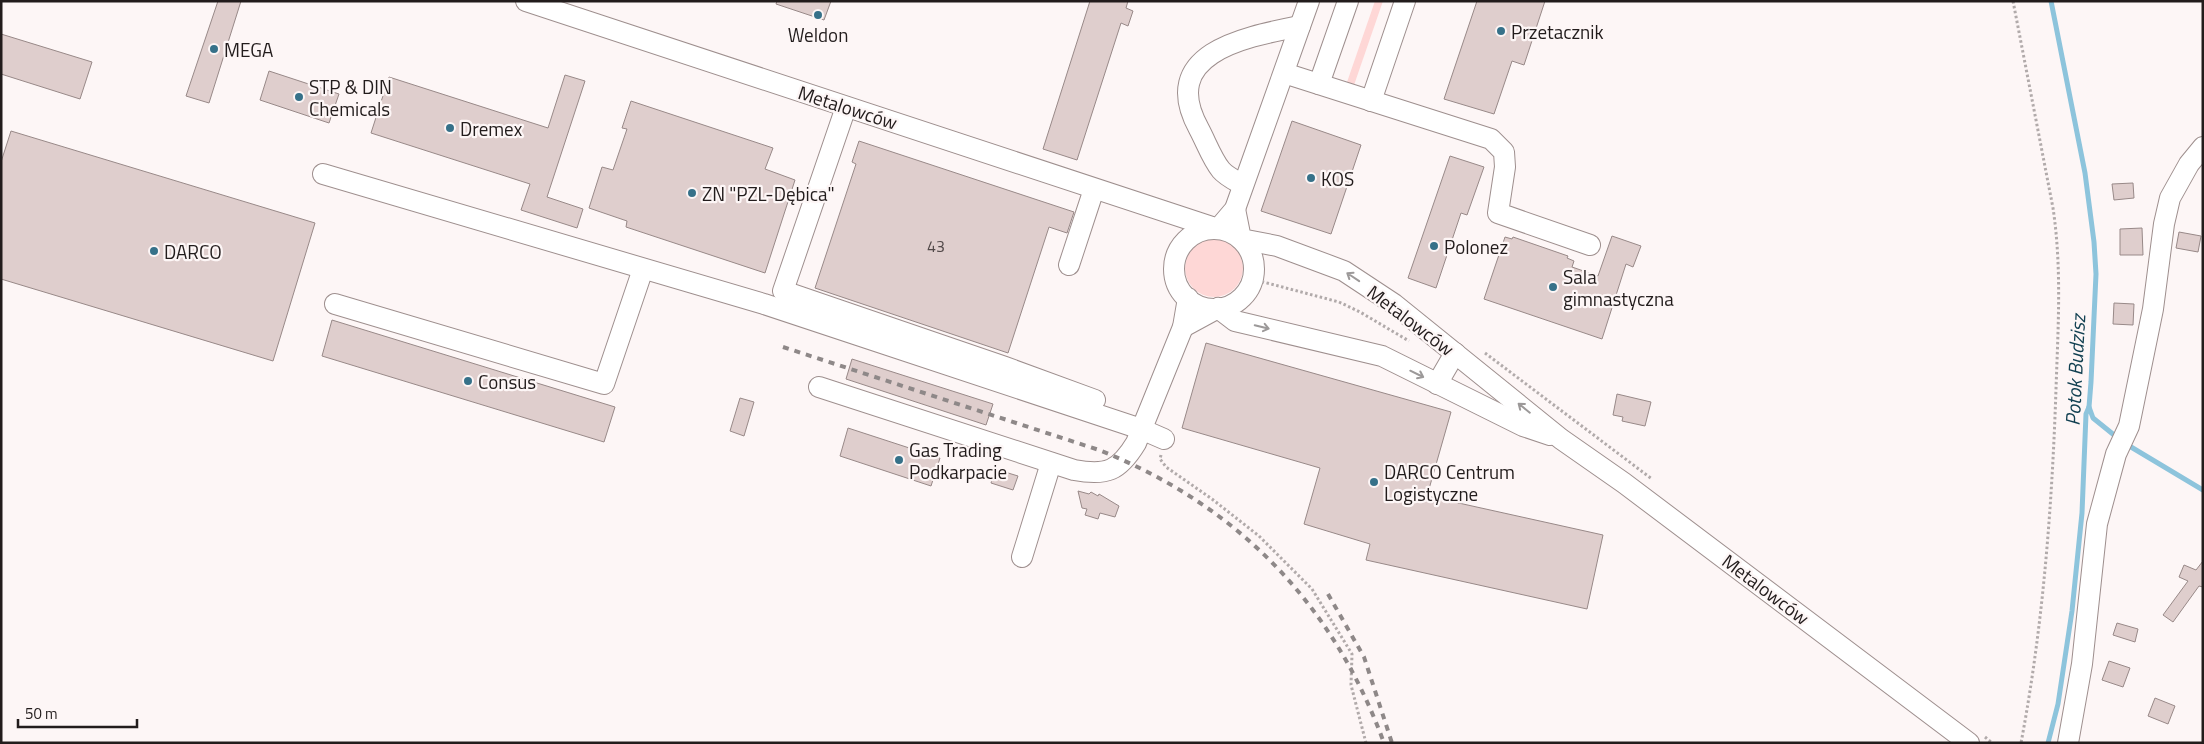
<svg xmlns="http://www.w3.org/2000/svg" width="2204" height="744" viewBox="0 0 2204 744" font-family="'Titillium Web',sans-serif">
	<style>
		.green { fill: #fed7d6 }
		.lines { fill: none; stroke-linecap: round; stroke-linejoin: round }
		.stream { stroke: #8dc4dc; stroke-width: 5 }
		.building { fill: #dfcecd; stroke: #988988 }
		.minor-casing { stroke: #9e8f8e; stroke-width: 22 }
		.path { stroke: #b1aaaa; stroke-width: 3; stroke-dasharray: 2.5 2.5; stroke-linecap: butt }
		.minor { stroke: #fff; stroke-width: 20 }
		.rail { stroke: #8e8888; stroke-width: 4; stroke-dasharray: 6 6; stroke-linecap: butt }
		.oneway { stroke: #9c9999 }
		.poi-dot { fill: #367189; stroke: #fdf6f6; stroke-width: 2 }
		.labels { text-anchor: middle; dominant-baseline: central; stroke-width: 4.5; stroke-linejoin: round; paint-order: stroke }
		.number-label { font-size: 16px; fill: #514848 }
		.poi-label { font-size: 19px; fill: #221c1c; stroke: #fdf6f6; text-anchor: start }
		.street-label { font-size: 19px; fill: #221c1c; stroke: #fdf6f6 }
		.water-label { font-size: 20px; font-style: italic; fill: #103f50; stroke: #fdf6f6 }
	</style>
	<rect width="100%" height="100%" fill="#fdf6f6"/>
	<g class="green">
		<polygon points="1375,1 1383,1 1353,88 1346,85"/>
		<circle cx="1214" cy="268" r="29"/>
	</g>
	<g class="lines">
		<g class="stream">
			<polyline points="2089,407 2093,418 2119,439"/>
			<polyline points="2126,444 2203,490"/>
			<polyline points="2048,743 2058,704 2072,611 2082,513 2086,414 2089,407 2091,382 2096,274 2094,242 2085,173 2051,1"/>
		</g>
	</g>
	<g class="building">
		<polygon points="218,1 241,1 209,103 186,96"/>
		<polygon points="777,1 831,1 824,20 776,4"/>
		<polygon points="1090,1 1128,1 1126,8 1133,11 1128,26 1121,23 1077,160 1043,149"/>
		<polygon points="1477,1 1545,1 1524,65 1512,61 1494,114 1444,99"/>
		<polygon points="1,34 92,62 80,99 1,74"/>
		<polygon points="269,71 339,94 329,123 260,100"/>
		<polygon points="565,75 585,81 547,197 583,209 577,228 521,210 530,184 371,133 389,77 548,128"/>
		<polygon points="631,101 773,148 765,169 795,180 765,273 626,227 627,221 589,208 602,167 613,170 627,129 622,128"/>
		<polygon points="1292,121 1361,145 1331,234 1261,211"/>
		<polygon points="11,131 315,223 273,361 1,279 1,162"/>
		<polygon points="859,141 1074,212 1067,233 1049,227 1008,353 815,288 856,164 852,162"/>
		<polygon points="1450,156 1484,167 1467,215 1461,213 1436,288 1408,278"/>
		<polygon points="2133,183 2134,198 2114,200 2112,184"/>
		<polygon points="2142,228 2143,255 2120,255 2120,229"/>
		<polygon points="2179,232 2201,236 2198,252 2176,248"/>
		<polygon points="1612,236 1641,246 1633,267 1626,264 1602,339 1484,299 1505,237 1512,239 1513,237 1568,256 1567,258 1574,261 1572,267 1598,276"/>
		<polygon points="2114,303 2134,304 2133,325 2113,324"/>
		<polygon points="332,320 615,407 604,442 322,356"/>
		<polygon points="1206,343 1451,412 1427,496 1603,535 1587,609 1366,560 1370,544 1304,524 1320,468 1182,428"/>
		<polygon points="852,359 993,404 986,425 846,379"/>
		<polygon points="1617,394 1651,402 1645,426 1622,421 1623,417 1613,415"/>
		<polygon points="740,398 754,402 744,436 730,431"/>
		<polygon points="848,428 940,458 931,486 840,456"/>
		<polygon points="995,469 1018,476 1013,490 991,483"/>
		<polygon points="1078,491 1089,494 1091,492 1098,496 1099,494 1119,506 1115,517 1100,513 1098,519 1085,515 1087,509 1082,508"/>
		<polygon points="2203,561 2203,587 2199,586 2173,622 2163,615 2188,581 2179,577 2184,565 2196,570"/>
		<polygon points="2117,623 2138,629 2135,642 2113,635"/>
		<polygon points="2109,661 2130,668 2123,687 2102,680"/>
		<polygon points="2155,698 2175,706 2168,724 2148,716"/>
	</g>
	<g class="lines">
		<g class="minor-casing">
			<g id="minor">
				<polyline points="526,1 1218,229 1235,209 1309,1"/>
				<polyline points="1284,73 1491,139 1504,152 1505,167 1498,213 1590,245"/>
				<polyline points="1319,84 1348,1"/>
				<polyline points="1371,101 1405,1"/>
				<polyline points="846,107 783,291 1005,367 1095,400"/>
				<polyline points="323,174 764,304 1141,429 1164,439"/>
				<path d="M 1243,185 C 1236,181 1226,176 1221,170 C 1212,159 1206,142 1199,129 C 1157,53 1245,37 1300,26"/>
				<polyline points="1235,209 1241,239 1277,246 1344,271 1394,304 1561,439 1624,483 1969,743"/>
				<circle cx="1214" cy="269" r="40"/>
				<polyline points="1069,265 1094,189"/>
				<polyline points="335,304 604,384 643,269"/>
				<polyline points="1183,327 1218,308 1235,321 1382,356 1523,426 1550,435"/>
				<polyline points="1437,384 1455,353"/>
				<path d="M 819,387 L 1074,470 C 1107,476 1119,471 1136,443 L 1183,327 L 1188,298"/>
				<polyline points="1022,557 1051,463"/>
				<polyline points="2068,743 2082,664 2097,524 2116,454 2129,426 2153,309 2164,224 2170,198 2189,164 2203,147"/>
			</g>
		</g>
		<g class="path">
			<path d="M 2013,1 L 2053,208 C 2062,268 2058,328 2056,389 C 2052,508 2043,626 2021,743"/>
			<polyline points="1252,279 1339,302 1360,312 1409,341"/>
			<polyline points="1485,353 1652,479"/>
			<polyline points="1161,455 1160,459 1166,467 1212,499 1259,536 1312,589 1352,654 1351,685 1366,743"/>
			<polyline points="1985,737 1992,743"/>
		</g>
		<use href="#minor" class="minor"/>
		<g class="rail">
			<path d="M 783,347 L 1099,450 C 1237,505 1333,603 1384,743"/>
			<polyline points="1328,594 1364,657 1392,743"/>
		</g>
	</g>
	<defs><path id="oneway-shaft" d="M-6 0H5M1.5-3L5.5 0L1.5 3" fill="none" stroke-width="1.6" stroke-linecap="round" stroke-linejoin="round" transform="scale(1.25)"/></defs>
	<g class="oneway">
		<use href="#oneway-shaft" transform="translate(1353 277) rotate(-146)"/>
		<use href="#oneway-shaft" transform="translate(1262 327) rotate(14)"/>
		<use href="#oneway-shaft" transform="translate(1417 374) rotate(26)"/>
		<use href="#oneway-shaft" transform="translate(1524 408) rotate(-141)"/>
	</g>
	<g class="poi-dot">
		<circle cx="818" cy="15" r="5"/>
		<circle cx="1501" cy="31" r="5"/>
		<circle cx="214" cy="49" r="5"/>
		<circle cx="299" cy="97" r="5"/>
		<circle cx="450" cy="128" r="5"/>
		<circle cx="1311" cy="178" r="5"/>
		<circle cx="692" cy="193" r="5"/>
		<circle cx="1434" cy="246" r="5"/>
		<circle cx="154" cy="251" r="5"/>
		<circle cx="1553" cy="287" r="5"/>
		<circle cx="468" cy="381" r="5"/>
		<circle cx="899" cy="460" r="5"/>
		<circle cx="1374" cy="482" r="5"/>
	</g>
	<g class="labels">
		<g class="number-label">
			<text x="936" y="246">43</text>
		</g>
		<g class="poi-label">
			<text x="1511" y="31">Przetacznik</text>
			<text x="818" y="34" text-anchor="middle">Weldon</text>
			<text x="224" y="49">MEGA</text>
			<text x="309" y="86">STP &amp; DIN<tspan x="309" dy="22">Chemicals</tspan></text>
			<text x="460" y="128">Dremex</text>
			<text x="1321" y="178">KOS</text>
			<text x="702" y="193">ZN "PZL-Dębica"</text>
			<text x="1444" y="246">Polonez</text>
			<text x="164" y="251">DARCO</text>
			<text x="1563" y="276">Sala<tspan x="1563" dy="22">gimnastyczna</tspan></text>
			<text x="478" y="381">Consus</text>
			<text x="909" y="449">Gas Trading<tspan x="909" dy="22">Podkarpacie</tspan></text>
			<text x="1384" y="471">DARCO Centrum<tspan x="1384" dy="22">Logistyczne</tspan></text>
		</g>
		<g class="street-label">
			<text transform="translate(848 107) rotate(18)">Metalowców</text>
			<text transform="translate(1411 320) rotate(37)">Metalowców</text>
			<text transform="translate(1766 589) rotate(37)">Metalowców</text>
		</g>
		<g class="water-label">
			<text transform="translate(2075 370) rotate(-87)">Potok Budzisz</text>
		</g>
	</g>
	<rect width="2204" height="744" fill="none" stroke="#221c1c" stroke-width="5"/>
	<path d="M18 719v8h119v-8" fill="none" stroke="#221c1c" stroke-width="2.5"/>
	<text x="25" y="719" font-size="15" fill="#221c1c" stroke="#fdf6f6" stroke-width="4" paint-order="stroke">50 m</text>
</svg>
